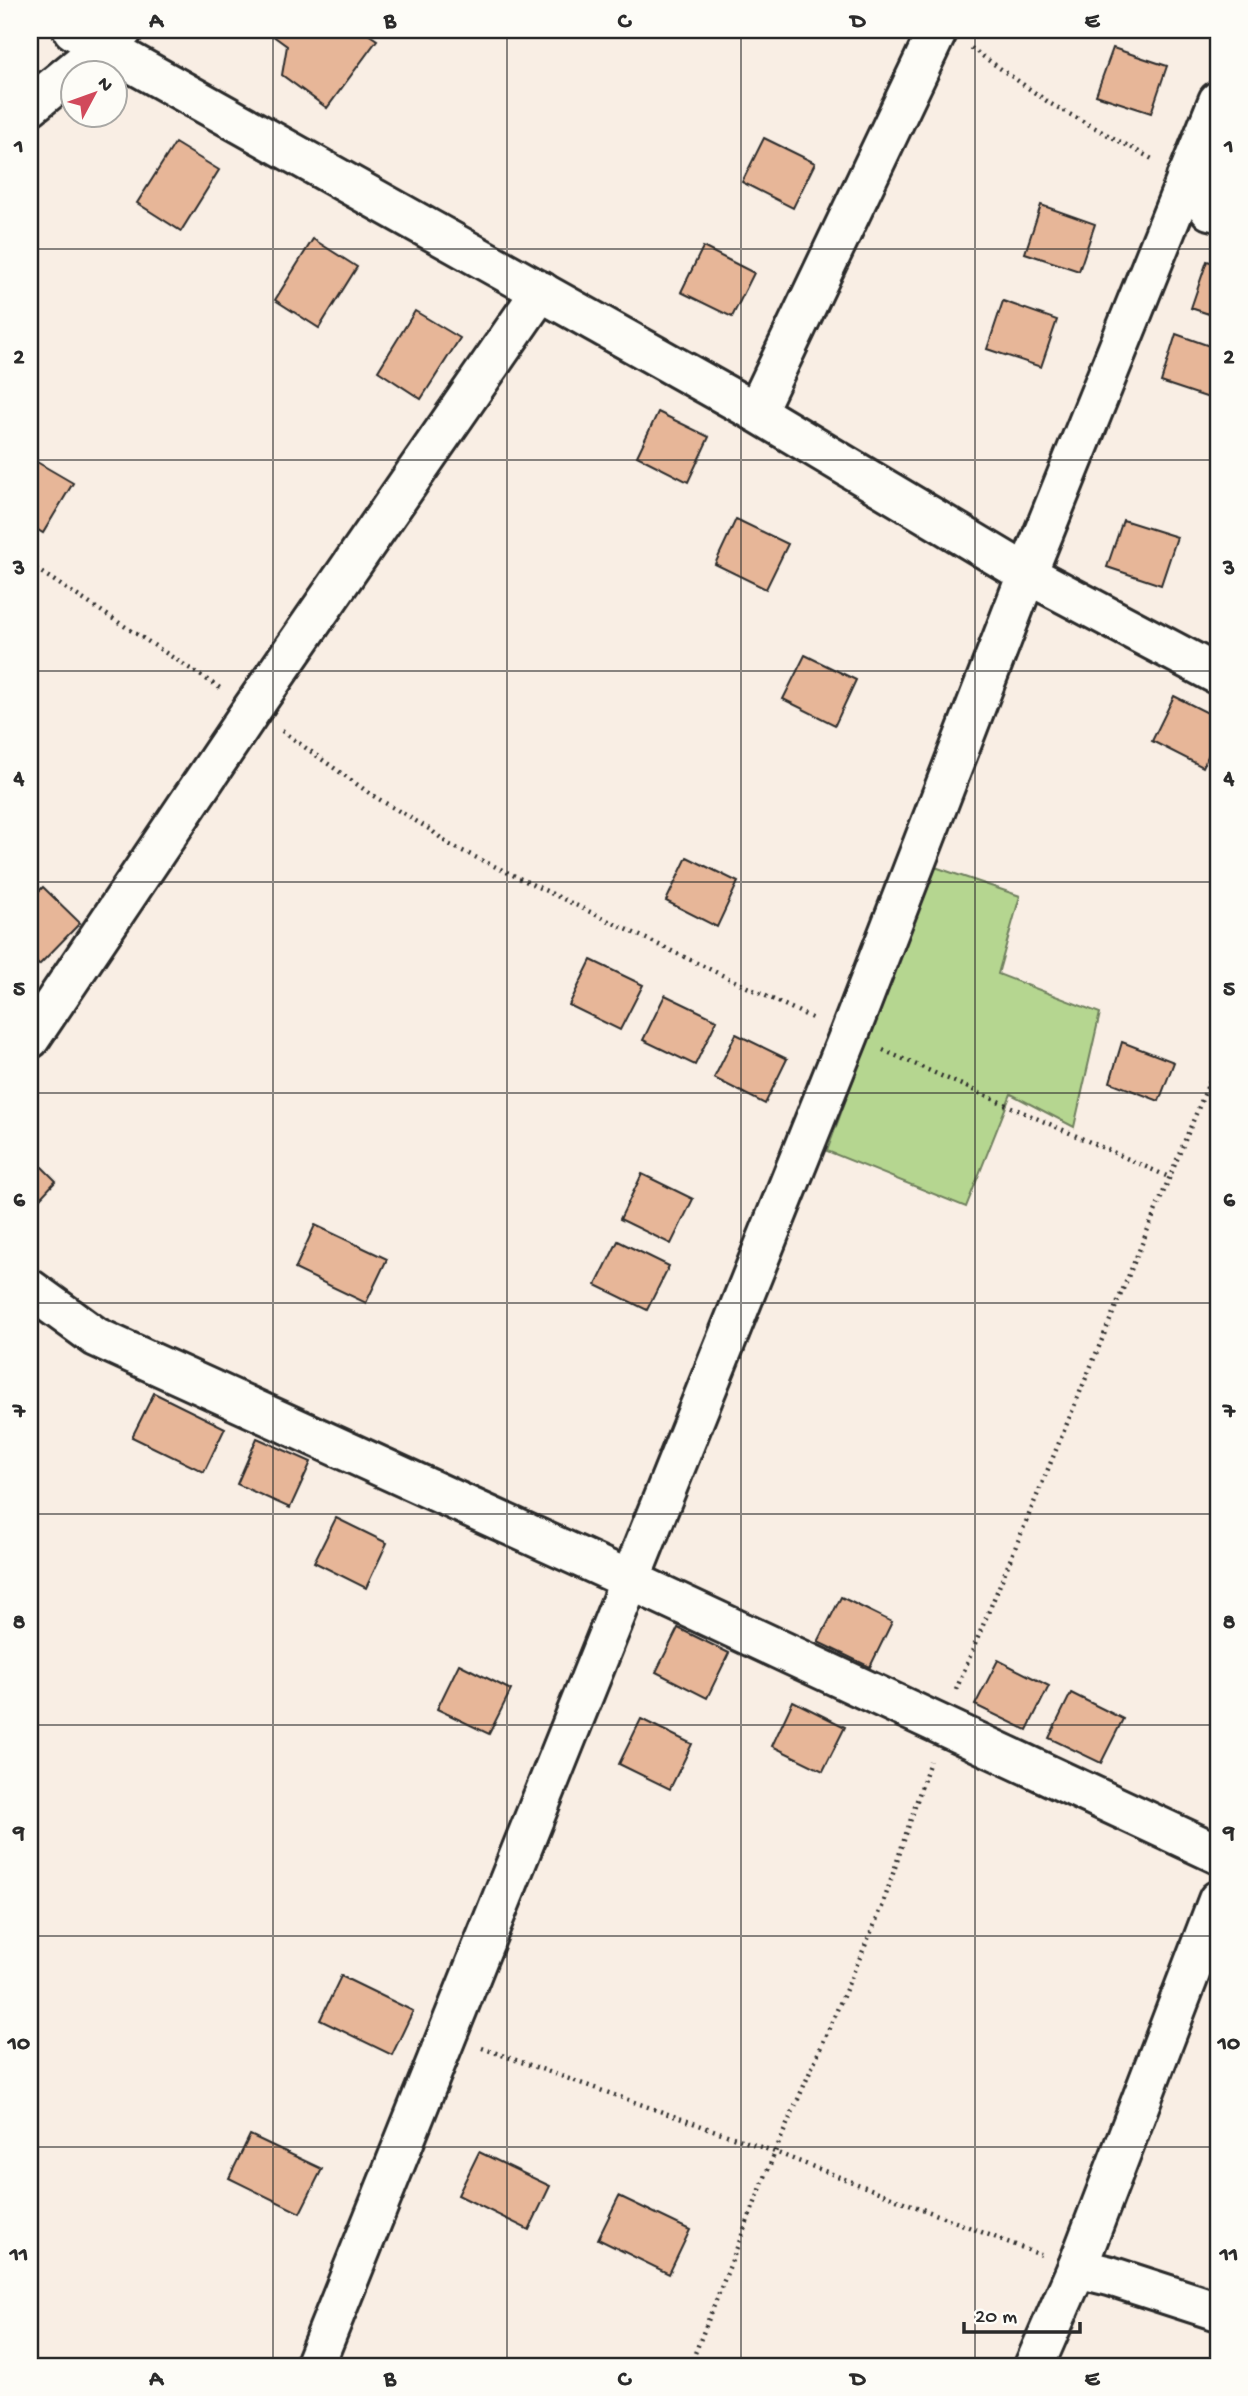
<svg xmlns="http://www.w3.org/2000/svg" width="1248" height="2396" viewBox="0 0 1248 2396" font-family="'Gochi Hand',sans-serif">
	<style>
		.green { fill: #b5d690; stroke: #70805e; stroke-width: 2 }
		.building { fill: #e7b698; stroke: #2b2b2b; stroke-width: 2 }
		.lines { fill: none; stroke-linecap: round; stroke-linejoin: round }
		.minor-casing { stroke: #2b2b2b; stroke-width: 44 }
		.major-casing { stroke: #2b2b2b; stroke-width: 44 }
		.path { stroke: #2b2b2b; stroke-width: 4.5; stroke-dasharray: 2 5; stroke-linecap: butt }
		.minor { stroke: #fdfcf7; stroke-width: 38 }
		.major { stroke: #fdfcf7; stroke-width: 38 }
		.grid { fill: none; stroke: #2b2b2b; stroke-width: 2; stroke-opacity: 0.55 }
		.neatline { fill: none; stroke: #2b2b2b; stroke-width: 2.5 }
		.grid-label { font-size: 23px; text-anchor: middle; font-weight: bold; fill: #2b2b2b }
	</style>
	<rect width="100%" height="100%" fill="#f9eee4"/>
	<filter id="ink" filterUnits="userSpaceOnUse"><feTurbulence type="fractalNoise" baseFrequency=".0143" numOctaves="2"/><feDisplacementMap in="SourceGraphic" scale="14" xChannelSelector="R" yChannelSelector="G"/><feConvolveMatrix kernelMatrix="1 2 1 2 8 2 1 2 1" color-interpolation-filters="sRGB"/></filter>
	<g filter="url(#ink)">
		<polygon class="green" points="932,866 1020,896 998,974 1100,1013 1074,1127 1011,1094 966,1207 827,1151"/>
		<g class="building">
			<polygon points="265,30 362,30 377,40 327,108 282,75 287,46"/>
			<polygon points="1113,48 1167,66 1151,113 1096,95"/>
			<polygon points="764,138 815,163 793,208 742,182"/>
			<polygon points="175,143 219,170 181,231 137,203"/>
			<polygon points="1041,205 1095,224 1079,271 1025,253"/>
			<polygon points="313,239 357,267 319,328 275,300"/>
			<polygon points="703,247 754,273 732,317 681,292"/>
			<polygon points="1207,261 1218,264 1218,317 1191,308"/>
			<polygon points="1003,301 1057,320 1041,367 987,349"/>
			<polygon points="415,311 460,338 421,399 378,371"/>
			<polygon points="1176,334 1218,349 1218,390 1215,400 1161,382"/>
			<polygon points="658,412 709,437 688,482 637,456"/>
			<polygon points="30,458 73,483 43,533 30,525"/>
			<polygon points="736,519 788,544 766,589 715,564"/>
			<polygon points="1123,520 1177,537 1161,585 1107,567"/>
			<polygon points="805,655 856,680 835,725 783,699"/>
			<polygon points="1174,696 1218,718 1218,735 1203,767 1152,741"/>
			<polygon points="687,857 738,882 717,927 666,901"/>
			<polygon points="43,887 80,923 39,965 30,956 30,900"/>
			<polygon points="591,960 643,985 620,1030 569,1005"/>
			<polygon points="665,995 717,1020 695,1065 643,1040"/>
			<polygon points="736,1034 787,1059 765,1104 714,1078"/>
			<polygon points="1122,1042 1174,1062 1159,1101 1110,1082"/>
			<polygon points="30,1155 56,1181 30,1209"/>
			<polygon points="642,1174 693,1199 671,1244 620,1219"/>
			<polygon points="315,1225 387,1259 366,1303 295,1269"/>
			<polygon points="618,1241 669,1266 647,1310 596,1285"/>
			<polygon points="154,1393 225,1428 204,1472 132,1437"/>
			<polygon points="257,1438 311,1462 290,1508 237,1484"/>
			<polygon points="336,1518 387,1543 366,1588 314,1562"/>
			<polygon points="841,1597 892,1622 870,1667 818,1642"/>
			<polygon points="678,1628 729,1653 707,1698 656,1672"/>
			<polygon points="998,1660 1049,1686 1027,1730 975,1705"/>
			<polygon points="459,1664 511,1690 489,1734 437,1709"/>
			<polygon points="1071,1693 1123,1719 1101,1763 1049,1738"/>
			<polygon points="793,1701 845,1727 823,1771 772,1746"/>
			<polygon points="641,1719 692,1744 670,1789 619,1764"/>
			<polygon points="341,1976 413,2011 392,2055 320,2020"/>
			<polygon points="250,2135 322,2169 300,2213 229,2178"/>
			<polygon points="479,2152 550,2186 529,2230 458,2195"/>
			<polygon points="619,2196 690,2230 669,2274 598,2239"/>
		</g>
		<g class="lines">
			<g class="minor-casing">
				<g id="minor">
					<polyline points="73,30 756,412 1027,574 1218,675"/>
					<polyline points="1186,178 1210,210 1218,212"/>
					<polyline points="756,412 938,30"/>
					<polyline points="30,1039 252,709 541,291"/>
					<polyline points="30,1289 96,1337 630,1580 1218,1854"/>
					<polyline points="1077,2268 1110,2276 1218,2311"/>
					<polyline points="314,2366 849,1035 1027,574 1218,101"/>
					<polyline points="1034,2366 1077,2268 1218,1900"/>
				</g>
			</g>
			<g class="major-casing">
				<polyline id="major" points="30,106 123,30"/>
			</g>
			<g class="path">
				<polyline points="971,48 1051,104 1154,160"/>
				<polyline points="30,565 220,688"/>
				<polyline points="282,731 372,795 431,830 448,844 814,1019"/>
				<polyline points="883,1050 1171,1178"/>
				<polyline points="956,1690 1218,1061"/>
				<polyline points="482,2048 775,2152 1041,2255"/>
				<polyline points="690,2366 775,2152 882,1907 930,1761"/>
			</g>
			<use href="#minor" class="minor"/>
			<use href="#major" class="major"/>
		</g>
	</g>
	<path class="grid" d="M 273,30 L 273,2366M 507,30 L 507,2366M 741,30 L 741,2366M 975,30 L 975,2366M 30,249 L 1218,249M 30,460 L 1218,460M 30,671 L 1218,671M 30,882 L 1218,882M 30,1093 L 1218,1093M 30,1303 L 1218,1303M 30,1514 L 1218,1514M 30,1725 L 1218,1725M 30,1936 L 1218,1936M 30,2147 L 1218,2147"/>
	<rect width="1248" height="2396" fill="none" stroke="#fdfcf7" stroke-width="77"/>
	<g transform="translate(94 94) rotate(49)"><circle r="33" fill="#fdfcf7" stroke="#a9a8a5" stroke-width="2"/>
	<path d="M0-5L12 26L0 18L-12 26Z" fill="#d1495b"/>
	<text y="-10" font-size="19" font-weight="bold" text-anchor="middle" fill="#2b2b2b">N</text>
	</g>
	<path d="M964 2322v10h116v-10" fill="none" stroke="#2b2b2b" stroke-width="3.5"/>
	<text x="975" y="2322" font-size="21" fill="#2b2b2b" stroke="#fdfcf7" stroke-width="5" paint-order="stroke">20 m</text>
	<rect x="38" y="38" width="1172" height="2320" class="neatline"/>
	<g class="grid-label">
		<text x="156" y="27">A</text>
		<text x="390" y="27">B</text>
		<text x="624" y="27">C</text>
		<text x="858" y="27">D</text>
		<text x="1092" y="27">E</text>
		<text x="19" y="152">1</text>
		<text x="1229" y="152">1</text>
		<text x="19" y="363">2</text>
		<text x="1229" y="363">2</text>
		<text x="19" y="574">3</text>
		<text x="1229" y="574">3</text>
		<text x="19" y="784">4</text>
		<text x="1229" y="784">4</text>
		<text x="19" y="995">5</text>
		<text x="1229" y="995">5</text>
		<text x="19" y="1206">6</text>
		<text x="1229" y="1206">6</text>
		<text x="19" y="1417">7</text>
		<text x="1229" y="1417">7</text>
		<text x="19" y="1628">8</text>
		<text x="1229" y="1628">8</text>
		<text x="19" y="1838">9</text>
		<text x="1229" y="1838">9</text>
		<text x="19" y="2049">10</text>
		<text x="1229" y="2049">10</text>
		<text x="19" y="2260">11</text>
		<text x="1229" y="2260">11</text>
		<text x="156" y="2385">A</text>
		<text x="390" y="2385">B</text>
		<text x="624" y="2385">C</text>
		<text x="858" y="2385">D</text>
		<text x="1092" y="2385">E</text>
	</g>
</svg>
